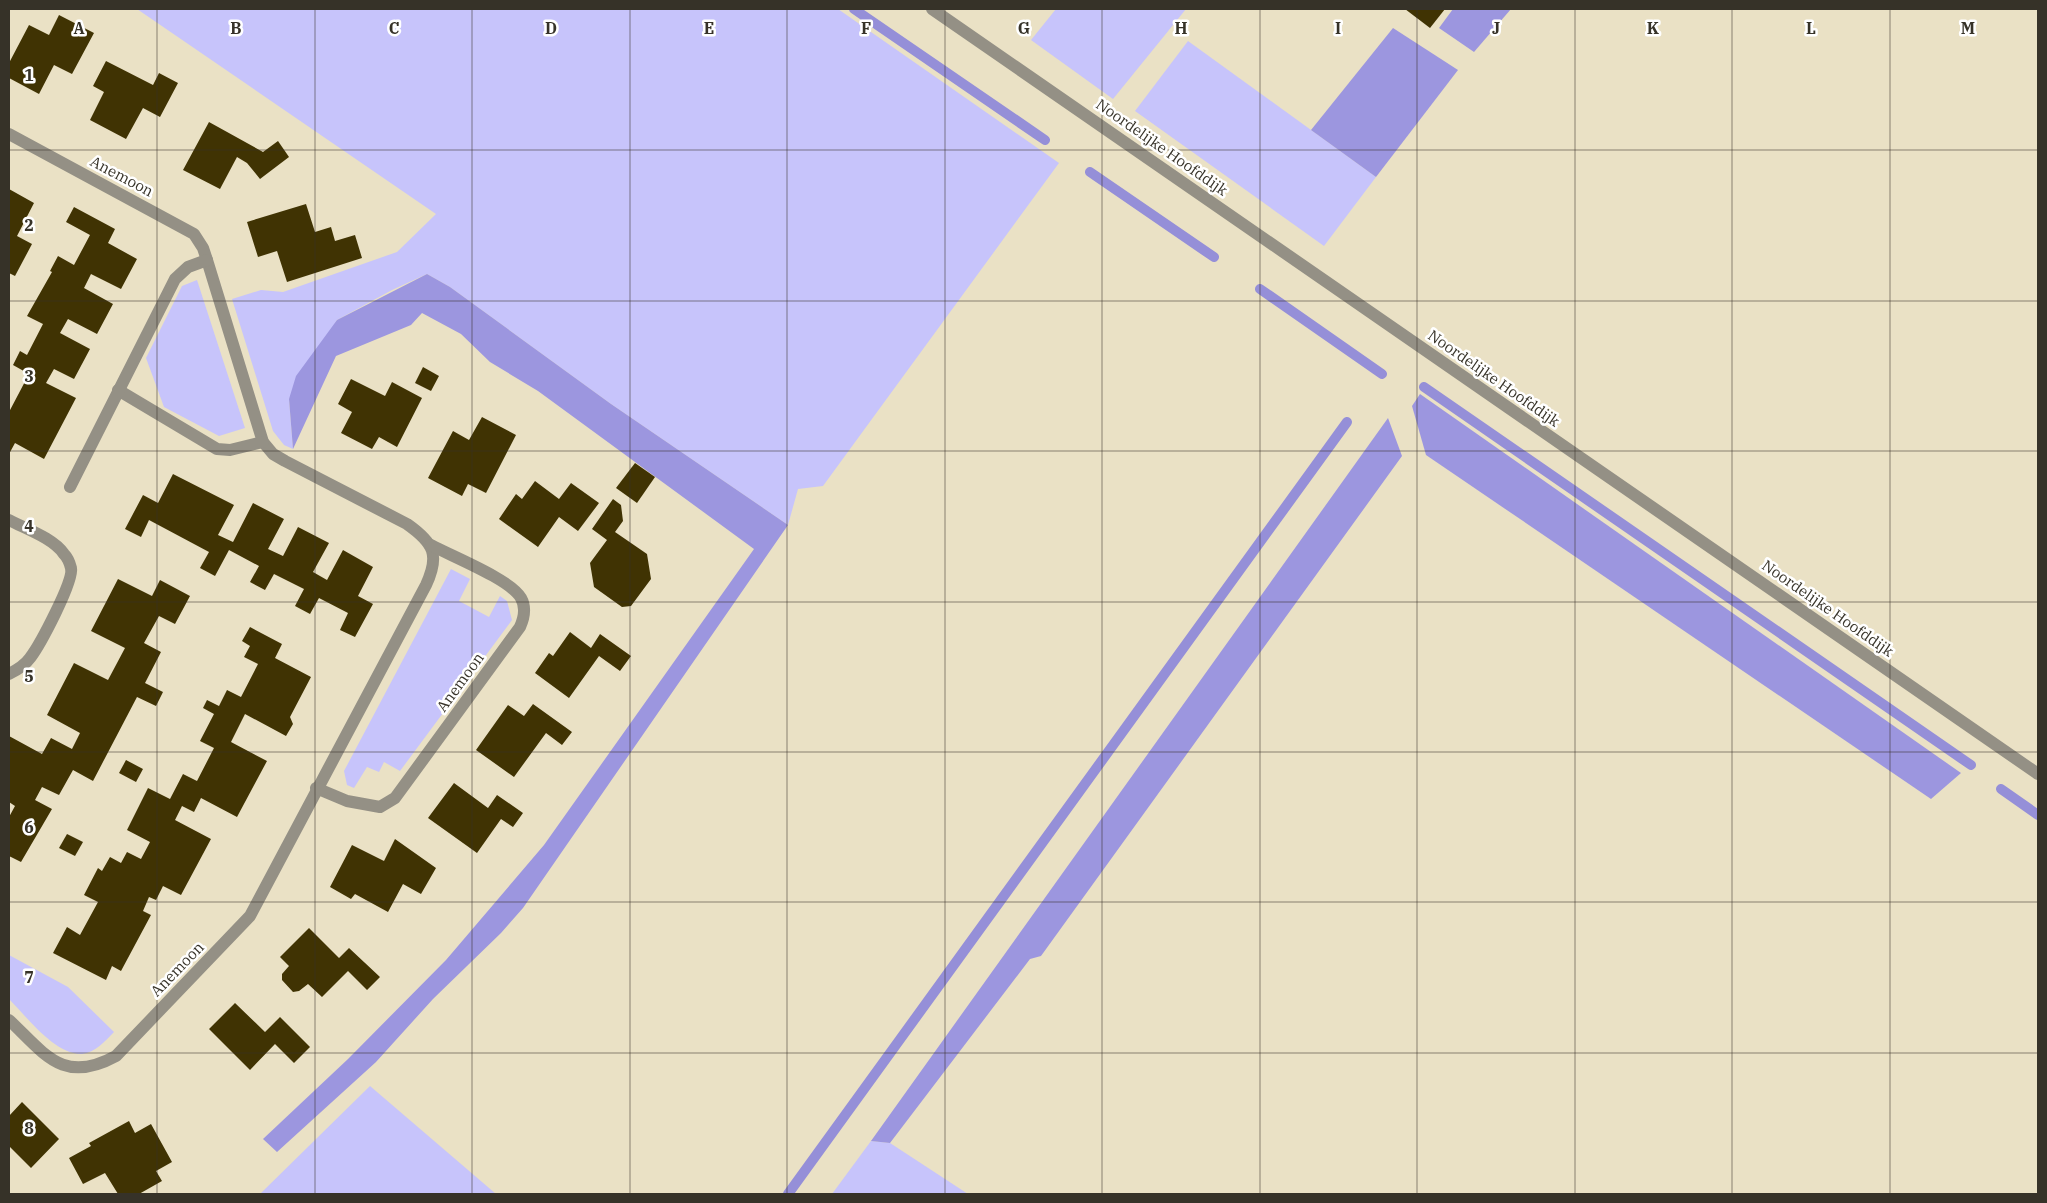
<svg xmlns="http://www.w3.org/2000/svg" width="2047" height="1203" viewBox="0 0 2047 1203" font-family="'IBM Plex Serif',serif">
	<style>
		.green { fill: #c7c4fb }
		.forest { fill: #9c96df }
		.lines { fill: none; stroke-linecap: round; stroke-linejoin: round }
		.stream { stroke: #958fd8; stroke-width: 10 }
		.building { fill: #403303 }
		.minor { stroke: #949085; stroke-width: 12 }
		.grid { fill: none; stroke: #363228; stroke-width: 1; stroke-opacity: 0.55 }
		.labels { text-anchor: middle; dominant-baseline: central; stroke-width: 5; stroke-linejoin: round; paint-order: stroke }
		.street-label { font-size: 15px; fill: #363228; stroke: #fff }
		.grid-label { font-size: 16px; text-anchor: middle; font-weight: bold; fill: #363228; stroke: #fff; stroke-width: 5; stroke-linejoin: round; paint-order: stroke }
	</style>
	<rect width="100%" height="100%" fill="#eae1c5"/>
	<g class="green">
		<polygon points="137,9 838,9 1059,163 823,486 798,489 788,525 611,404 450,287 427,274 392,290 337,320 289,399 293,449 284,445 273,431 232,299 261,290 283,292 397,252 436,214"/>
		<polygon points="1056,9 1186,9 1113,99 1031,40"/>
		<polygon points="1188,41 1376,177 1324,246 1135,111"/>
		<polygon points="197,280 245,428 219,436 164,407 146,358 182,286"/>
		<polygon points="451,569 470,579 459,601 489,617 500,596 507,601 512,620 400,771 384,762 379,772 367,767 354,788 347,785 344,771"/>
		<path d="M 9,955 L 68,987 L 114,1032 C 106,1040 95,1053 82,1054 C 55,1055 27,1017 9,999 Z"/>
		<polygon points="370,1086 496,1194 260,1194"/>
		<polygon points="871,1141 890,1143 968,1194 832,1194"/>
	</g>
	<g class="forest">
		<polygon points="1453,9 1511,9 1474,52 1439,28"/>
		<polygon points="1393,28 1458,70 1376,177 1311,130"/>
		<polygon points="427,274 450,287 611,404 788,525 523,908 501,933 433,999 376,1062 277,1152 263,1139 348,1059 446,960 544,845 754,549 538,391 490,362 461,334 422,313 411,325 336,356 293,449 289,399 296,376 337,320"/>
		<polygon points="1420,394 1961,773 1931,799 1426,455 1412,406"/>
		<polygon points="1388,418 1402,456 1041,956 1030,959 890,1143 871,1141"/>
	</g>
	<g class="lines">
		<g class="stream">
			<polyline points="854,9 1045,140"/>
			<polyline points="1090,172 1214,257"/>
			<polyline points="1260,289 1382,374"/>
			<polyline points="1424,387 1971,765"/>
			<polyline points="2001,789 2038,815"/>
			<polyline points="788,1194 1347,422"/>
		</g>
	</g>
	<g class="building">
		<polygon points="1405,9 1445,9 1430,28"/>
		<polygon points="59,15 94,33 72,74 54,65 39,94 9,78 9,63 29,25 49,35"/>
		<polygon points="106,61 153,85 159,73 178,83 160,117 143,108 126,139 90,120 104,92 93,86"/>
		<polygon points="209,122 263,152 278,141 289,157 260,179 247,163 237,157 220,189 183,170"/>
		<polygon points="9,189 34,203 17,236 32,244 15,276 9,273"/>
		<polygon points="306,204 315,232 331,227 335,241 355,235 362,258 287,282 277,251 258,257 247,222"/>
		<polygon points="74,207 115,229 108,243 137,259 121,289 91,274 84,288 113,304 97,334 68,319 60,333 90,349 74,379 54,369 46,383 76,398 44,459 15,443 9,454 9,412 29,374 13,365 20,351 27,355 43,324 27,316 52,272 50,271 58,256 74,265 90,235 66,222"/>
		<polygon points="423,367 439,376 431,391 415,383"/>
		<polygon points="351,379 385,396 392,382 422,398 397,447 379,437 372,449 341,433 352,412 338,404"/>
		<polygon points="482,417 516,435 486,493 468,484 462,496 428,478 453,431 469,440"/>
		<polygon points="635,463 655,477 637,503 616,488"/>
		<polygon points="173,474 234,505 218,535 233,542 253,503 284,519 268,549 283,556 298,527 329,543 313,572 327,580 343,550 373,567 358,596 373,604 355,637 340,630 348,613 319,598 310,614 295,606 304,589 274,574 265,590 250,582 259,566 229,550 215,576 200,568 209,552 149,520 141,537 125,529 143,495 158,503"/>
		<polygon points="535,481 559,499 571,483 599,503 578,531 559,517 538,547 499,519 516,494 522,499"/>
		<polygon points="613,499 621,505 623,521 615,532 647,554 651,579 631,606 622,607 594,587 590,563 607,540 592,529"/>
		<polygon points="118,579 152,596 160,580 190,596 175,624 159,616 144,643 161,652 145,683 163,692 156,706 137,697 93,781 73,770 59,795 42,787 35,800 52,809 21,862 9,856 9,817 15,806 9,802 9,736 42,754 51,738 72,749 80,733 47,715 74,663 108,680 125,648 91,631"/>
		<polygon points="250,627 282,644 275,658 311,677 290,717 293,724 286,736 245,714 231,742 267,761 237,817 201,798 194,812 182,806 175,820 211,839 181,895 163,886 156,900 149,897 143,911 151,915 121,971 112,966 106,980 53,953 67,927 80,935 98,902 84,895 98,868 102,871 110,857 121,863 127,852 141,859 150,842 127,830 148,788 170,799 183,774 197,781 214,748 200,741 214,714 203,708 207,700 219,706 227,690 241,697 258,664 244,657 250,646 242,641"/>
		<polygon points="570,632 591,648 600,634 631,656 620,671 599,656 569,698 535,673 549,653 553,656"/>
		<polygon points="533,704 572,732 562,745 546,733 514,777 476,750 508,705 524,716"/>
		<polygon points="126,760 143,769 136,782 119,773"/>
		<polygon points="454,783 488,808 497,795 523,813 513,827 501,819 477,853 428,818"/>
		<polygon points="67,834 83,842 75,856 59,848"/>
		<polygon points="395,839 436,868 421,894 403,884 388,912 355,894 351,899 330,887 352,845 384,861"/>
		<polygon points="309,928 339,958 349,948 380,977 367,990 348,971 322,997 308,984 299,991 293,992 282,980 282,974 289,966 280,957"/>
		<polygon points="235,1003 265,1032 280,1017 310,1047 294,1063 275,1044 250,1070 209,1029"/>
		<polygon points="22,1102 59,1139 31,1168 10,1147 9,1148 9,1116"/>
		<polygon points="129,1121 135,1133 151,1124 172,1162 156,1171 162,1181 139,1194 118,1194 105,1173 83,1184 69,1158 91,1146 89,1143"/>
	</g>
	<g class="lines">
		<g class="minor">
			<polyline points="932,9 2038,774"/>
			<path d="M 9,134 L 194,234 L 203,248 L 207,260 L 263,442 L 273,454 L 285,461 L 407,524 C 434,543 440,555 426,585 L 250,916 L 116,1056 C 63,1085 45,1054 9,1020"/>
			<polyline points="118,390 217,449 230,450 263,442"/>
			<polyline points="70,487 175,279 188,267 207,260"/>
			<path d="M 9,520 C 26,529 53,538 64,554 C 67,557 70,564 71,568 C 74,581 40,645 30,658 C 25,665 17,670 9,674"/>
			<path d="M 316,788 L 347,801 L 380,807 L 395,798 L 520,627 C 524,618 526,607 521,598 C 510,579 451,556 431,545"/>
		</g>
	</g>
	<path class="grid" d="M 157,9 L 157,1194M 315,9 L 315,1194M 472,9 L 472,1194M 630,9 L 630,1194M 787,9 L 787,1194M 945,9 L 945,1194M 1102,9 L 1102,1194M 1260,9 L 1260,1194M 1417,9 L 1417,1194M 1575,9 L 1575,1194M 1732,9 L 1732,1194M 1890,9 L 1890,1194M 9,150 L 2038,150M 9,301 L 2038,301M 9,451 L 2038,451M 9,602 L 2038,602M 9,752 L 2038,752M 9,902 L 2038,902M 9,1053 L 2038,1053"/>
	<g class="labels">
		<g class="street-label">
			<text transform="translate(1162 147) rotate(35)">Noordelijke Hoofddijk</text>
			<text transform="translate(122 176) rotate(28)">Anemoon</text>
			<text transform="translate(1494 378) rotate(35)">Noordelijke Hoofddijk</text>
			<text transform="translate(1828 608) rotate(35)">Noordelijke Hoofddijk</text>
			<text transform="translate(460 682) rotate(-54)">Anemoon</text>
			<text transform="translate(177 969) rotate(-46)">Anemoon</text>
		</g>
	</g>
	<g class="grid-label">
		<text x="79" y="34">A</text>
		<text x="236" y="34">B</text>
		<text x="394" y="34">C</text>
		<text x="551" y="34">D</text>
		<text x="709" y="34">E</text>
		<text x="866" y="34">F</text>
		<text x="1024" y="34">G</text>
		<text x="1181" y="34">H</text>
		<text x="1338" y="34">I</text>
		<text x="1496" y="34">J</text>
		<text x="1653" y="34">K</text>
		<text x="1811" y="34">L</text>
		<text x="1968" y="34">M</text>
		<text x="29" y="81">1</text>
		<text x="29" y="231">2</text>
		<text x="29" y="382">3</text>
		<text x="29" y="532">4</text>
		<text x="29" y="682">5</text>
		<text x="29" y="833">6</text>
		<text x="29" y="983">7</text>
		<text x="29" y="1134">8</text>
	</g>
	<rect width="2047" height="1203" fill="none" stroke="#363228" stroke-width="20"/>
</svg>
